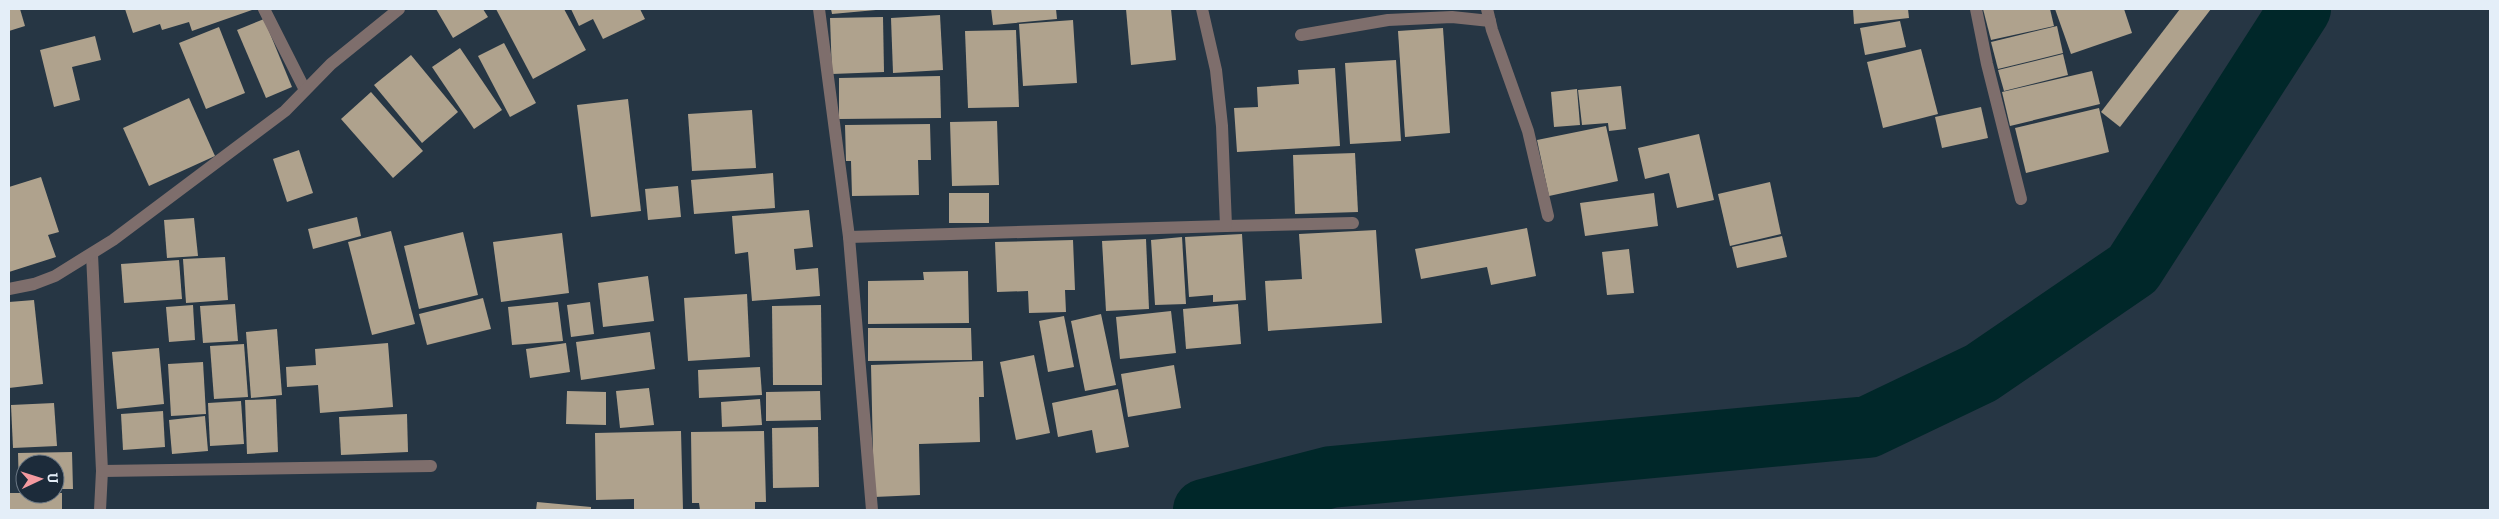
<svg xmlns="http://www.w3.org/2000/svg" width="2499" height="519" viewBox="0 0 2499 519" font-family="Bitter,serif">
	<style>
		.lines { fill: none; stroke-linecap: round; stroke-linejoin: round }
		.river { stroke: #002729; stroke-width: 62 }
		.building { fill: #afa28d }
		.street { stroke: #7e6e6c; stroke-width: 12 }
	</style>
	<rect width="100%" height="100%" fill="#263644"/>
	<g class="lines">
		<polyline class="river" points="1204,510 1331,477 1868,427 1981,373 2133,269 2300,9"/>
	</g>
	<g class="building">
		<polygon points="9,9 20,9 25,26 9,31"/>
		<polygon points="125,9 251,9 252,10 192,31 189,22 162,30 160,24 133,33"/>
		<polygon points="436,9 483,9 488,17 453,38"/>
		<polygon points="496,9 564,9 586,50 533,79"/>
		<polygon points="571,9 640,9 645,19 603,39 593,19 579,26"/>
		<polygon points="831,9 876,9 876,10 832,14"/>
		<polygon points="991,9 1056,9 1057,19 993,25"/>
		<polygon points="1126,9 1171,9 1176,60 1131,65"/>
		<polygon points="1853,9 1908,9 1909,18 1854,24"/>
		<polygon points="1983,9 2050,9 2054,26 1991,40"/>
		<polygon points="2055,9 2124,9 2132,33 2071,54"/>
		<polygon points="2180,9 2211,9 2120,127 2101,112"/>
		<polygon points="940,15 943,70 893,73 891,18"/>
		<polygon points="883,17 884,72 832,74 830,18"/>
		<polygon points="264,19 292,87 266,98 237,30"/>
		<polygon points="1073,20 1077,83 1023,86 1019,24"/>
		<polygon points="1900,21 1906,47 1865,55 1860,28"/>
		<polygon points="2057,26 2063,53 1998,69 1991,42"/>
		<polygon points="219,27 245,93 206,109 179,43"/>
		<polygon points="1443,28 1450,133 1405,137 1398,31"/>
		<polygon points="1016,30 1019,107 968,108 965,31"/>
		<polygon points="95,36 101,60 72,67 80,100 54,107 40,50"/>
		<polygon points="504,43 536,103 510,117 478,56"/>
		<polygon points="460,48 502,110 474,129 432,67"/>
		<polygon points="1921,49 1938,114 1883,128 1867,62"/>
		<polygon points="2063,54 2068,75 2004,91 1998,70"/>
		<polygon points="411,55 458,112 422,143 374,85"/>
		<polygon points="1396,60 1401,141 1350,144 1345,63"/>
		<polygon points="1335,68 1340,146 1237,152 1234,108 1258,107 1257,87 1299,84 1298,70"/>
		<polygon points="2092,71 2100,104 2010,126 2002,92"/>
		<polygon points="940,76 941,118 839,119 839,78"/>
		<polygon points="1621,86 1626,129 1609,131 1608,123 1582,125 1578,90"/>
		<polygon points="1577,89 1580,125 1554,127 1551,92"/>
		<polygon points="371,92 423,151 393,178 341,119"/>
		<polygon points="189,98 215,156 149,186 123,128"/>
		<polygon points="628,99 641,211 591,217 577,105"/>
		<polygon points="1981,107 1988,138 1942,148 1935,117"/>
		<polygon points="2099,108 2109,152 2026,173 2015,128"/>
		<polygon points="752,110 756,168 692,171 688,114"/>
		<polygon points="997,121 999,185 952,186 950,122"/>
		<polygon points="930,124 931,160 918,160 919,195 852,196 851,161 846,161 845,125"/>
		<polygon points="1606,126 1618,181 1549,196 1537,140"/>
		<polygon points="1699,134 1714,200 1677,208 1669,173 1645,179 1638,148"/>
		<polygon points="299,150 313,193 287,202 273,159"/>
		<polygon points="1355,153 1358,212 1295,214 1293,155"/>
		<polygon points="773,173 775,208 694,214 691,180"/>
		<polygon points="41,177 59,232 48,235 56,257 9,272 9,187"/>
		<polygon points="1770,182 1781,234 1730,246 1718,194"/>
		<polygon points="678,186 681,217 648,220 645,189"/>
		<rect x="949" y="193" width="40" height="30"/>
		<polygon points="1654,193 1658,226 1585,236 1580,203"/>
		<polygon points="809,210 813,247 794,249 796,270 818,268 820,296 752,301 748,252 735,254 732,216"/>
		<polygon points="357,217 361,236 313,249 308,229"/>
		<polygon points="194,218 198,256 167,258 164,220"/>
		<polygon points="1527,228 1536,276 1491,285 1487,267 1421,279 1415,249"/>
		<polygon points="1376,230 1382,323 1268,331 1265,281 1302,279 1299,234"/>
		<polygon points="391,231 415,324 372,335 348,242"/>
		<polygon points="463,232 478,295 419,309 404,246"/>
		<polygon points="562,233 569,293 501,302 493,242"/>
		<polygon points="1242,234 1246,300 1213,302 1213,295 1189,297 1185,237"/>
		<polygon points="1782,236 1787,257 1737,268 1732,247"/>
		<polygon points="1182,237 1186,304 1155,305 1151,240"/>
		<polygon points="1146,239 1149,309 1106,311 1102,241"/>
		<polygon points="1073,240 1075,290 1065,290 1066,312 1029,313 1028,291 997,292 995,242"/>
		<polygon points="1629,249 1634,293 1607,295 1602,252"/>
		<polygon points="225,257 228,300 186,303 183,259"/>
		<polygon points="179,260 182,299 124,303 121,264"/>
		<polygon points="968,271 969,323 868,324 868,281 924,280 923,272"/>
		<polygon points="648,276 654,321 603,327 598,283"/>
		<polygon points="747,294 750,357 688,361 684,298"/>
		<polygon points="483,298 491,329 427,345 419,314"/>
		<polygon points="34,300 43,384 9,388 9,302"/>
		<polygon points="558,302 563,341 512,345 508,307"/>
		<polygon points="590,302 594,334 571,337 567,305"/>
		<polygon points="235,304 238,341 203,343 200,306"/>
		<polygon points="1238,304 1241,344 1186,349 1183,309"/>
		<polygon points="193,305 195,340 169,342 166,307"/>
		<polygon points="821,305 822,385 773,385 772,306"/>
		<polygon points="1171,311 1176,353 1120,359 1116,317"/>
		<polygon points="1101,314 1116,385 1085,391 1071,321"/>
		<polygon points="1064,316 1074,367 1048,372 1039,321"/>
		<polygon points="868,328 971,328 972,360 868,361"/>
		<polygon points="277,329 282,395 251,398 246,332"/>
		<polygon points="650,332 655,369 581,380 576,342"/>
		<polygon points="388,343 393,407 320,413 318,385 287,387 286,367 316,365 315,349"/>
		<polygon points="566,343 570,372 530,378 526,349"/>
		<polygon points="244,344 248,397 214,399 210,346"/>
		<polygon points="159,348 164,404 117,409 112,352"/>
		<polygon points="1034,355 1050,433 1016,440 1000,362"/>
		<polygon points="983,361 984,397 979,397 980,442 919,444 920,495 874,497 871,365"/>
		<polygon points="203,362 206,414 171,416 168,364"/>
		<polygon points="1174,365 1181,408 1128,417 1121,374"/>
		<polygon points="760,367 762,395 699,398 698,370"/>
		<polygon points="649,388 654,425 620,428 616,391"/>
		<polygon points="1118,389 1129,447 1096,453 1092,430 1058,437 1052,403"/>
		<polygon points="567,391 606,392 606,425 566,424"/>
		<polygon points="820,391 821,420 766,421 766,392"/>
		<polygon points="276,399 278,452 247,454 245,400"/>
		<polygon points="760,399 762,425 722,427 721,402"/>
		<polygon points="241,401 244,444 210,446 208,403"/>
		<polygon points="54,403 57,446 13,448 11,405"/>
		<polygon points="163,411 165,447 123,450 121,414"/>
		<polygon points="407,414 408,452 341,455 339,417"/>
		<polygon points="205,416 208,451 172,454 169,420"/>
		<polygon points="818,427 819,487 773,488 772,428"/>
		<polygon points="681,431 683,510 634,510 634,499 596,500 595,433"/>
		<polygon points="764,431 766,502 755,502 755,510 700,510 699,503 692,503 691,432"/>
		<polygon points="72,452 73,489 55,489 55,464 25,464 25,490 19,490 18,453"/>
		<rect x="9" y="493" width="53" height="17"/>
		<polygon points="537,502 591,507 591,510 536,510"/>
	</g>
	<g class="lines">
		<g class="street">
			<polyline points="264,9 305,90"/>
			<polyline points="819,9 849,237 872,510"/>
			<polyline points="1487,9 1492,30 1528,131 1548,216"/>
			<polyline points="1976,9 1987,64 2021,199"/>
			<polyline points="1301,35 1388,20 1452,17 1490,21"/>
			<polyline points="1226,226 1353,223"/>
			<polyline points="849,237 1226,226 1222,126 1216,70 1202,9"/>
			<polyline points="92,254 102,471 100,510"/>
			<polyline points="9,289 34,284 55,276 113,240 285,111 331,64 399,9"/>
			<polyline points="102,471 431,466"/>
		</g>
	</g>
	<rect width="2499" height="519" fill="none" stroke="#e4eef8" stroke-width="20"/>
	<g transform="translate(40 479) rotate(86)"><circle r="24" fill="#1c2b3a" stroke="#6c7986"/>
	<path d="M0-4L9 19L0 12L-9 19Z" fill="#f49aa0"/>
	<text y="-8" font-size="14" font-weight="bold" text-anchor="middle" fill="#e4eef8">U</text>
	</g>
</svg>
